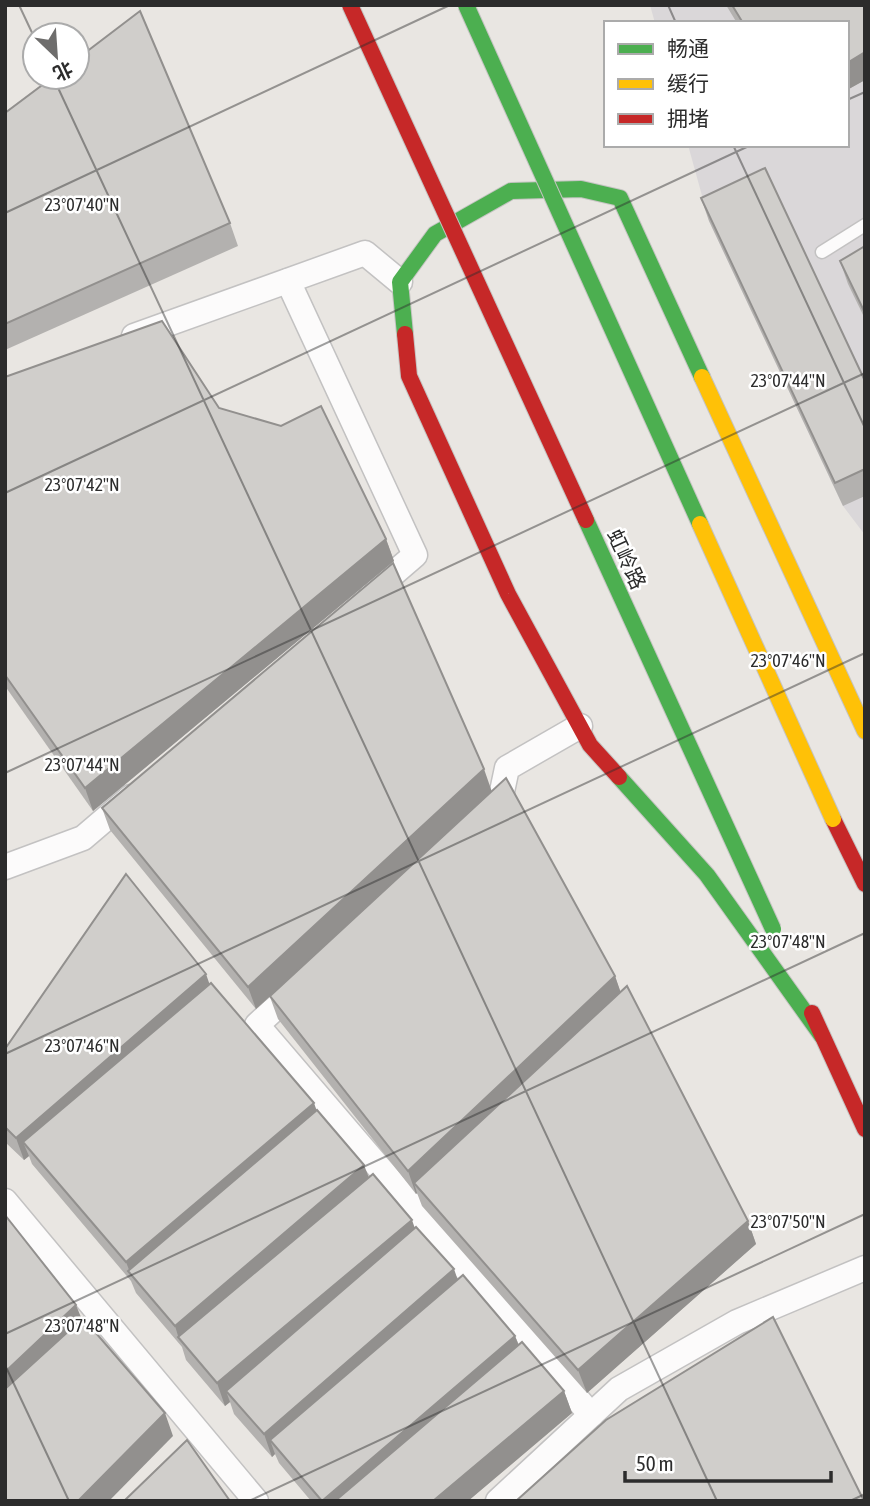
<svg xmlns="http://www.w3.org/2000/svg" width="870" height="1506" viewBox="0 0 870 1506" font-family="'Asap Condensed','Noto Sans SC',sans-serif">
	<style>
		.industrial { fill: #dad7d9 }
		.lines { fill: none; stroke-linecap: round; stroke-linejoin: round }
		.lane-casing { stroke: #c3c2c2; stroke-width: 15 }
		.street-casing { stroke: #c3c2c2; stroke-width: 27 }
		.fast-casing { stroke: #c5c4c2; stroke-width: 18 }
		.slow-casing { stroke: #c5c4c2; stroke-width: 18 }
		.jam-casing { stroke: #c5c4c2; stroke-width: 18 }
		.lane { stroke: #fcfbfb; stroke-width: 12 }
		.street { stroke: #fcfbfb; stroke-width: 24 }
		.fast { stroke: #4caf50; stroke-width: 16 }
		.slow { stroke: #ffc107; stroke-width: 16 }
		.jam { stroke: #c62828; stroke-width: 16 }
		.fast-bridge-casing { stroke: #c5c4c2; stroke-width: 18; stroke-linecap: butt }
		.slow-bridge-casing { stroke: #c5c4c2; stroke-width: 18; stroke-linecap: butt }
		.jam-bridge-casing { stroke: #c5c4c2; stroke-width: 18; stroke-linecap: butt }
		.fast-bridge { stroke: #4caf50; stroke-width: 16 }
		.slow-bridge { stroke: #ffc107; stroke-width: 16 }
		.jam-bridge { stroke: #c62828; stroke-width: 16 }
		.wall { fill: #b3b1af }
		.shaded-wall { fill: #92908e }
		.building { fill: #d0cecb; stroke: #92908e; stroke-width: 2 }
		.ticks { fill: none; stroke: #2c2c2c; stroke-width: 2; stroke-opacity: 0.45 }
		.labels { text-anchor: middle; dominant-baseline: central; stroke-width: 5; stroke-linejoin: round; paint-order: stroke }
		.street-label { font-size: 21px; fill: #2c2c2c; stroke: #fff }
		.ticks-label { font-size: 18px; text-anchor: middle; fill: #2c2c2c; stroke: #fff; stroke-width: 5; stroke-linejoin: round; paint-order: stroke }
	</style>
	<rect width="100%" height="100%" fill="#e9e6e2"/>
	<polygon class="industrial" points="650,5 865,5 865,535 843,506 709,221 688,145 847,145 847,23 655,23"/>
	<g class="lines">
		<g class="lane-casing">
			<polyline id="lane" points="822,252 865,225"/>
		</g>
		<g class="street-casing">
			<g id="street">
				<polyline points="288,281 415,555 372,592"/>
				<polyline points="134,336 365,253 400,282"/>
				<polyline points="492,808 500,801 507,768 580,726"/>
				<polyline points="5,867 83,838 131,797"/>
				<polyline points="298,987 257,1025 591,1415"/>
				<polyline points="5,1201 256,1501"/>
				<polyline points="498,1501 619,1389 737,1322 865,1268"/>
			</g>
		</g>
		<g class="fast-casing">
			<g id="fast">
				<polyline points="405,334 400,282 435,234 511,191 581,189 620,198 702,377"/>
				<polyline points="619,777 707,875 822,1036"/>
			</g>
		</g>
		<g class="slow-casing">
			<polyline id="slow" points="702,377 865,731"/>
		</g>
		<g class="jam-casing">
			<g id="jam">
				<polyline points="405,334 409,376 508,594 590,745 619,777"/>
				<polyline points="833,819 865,884"/>
				<polyline points="812,1013 865,1129"/>
			</g>
		</g>
		<use href="#lane" class="lane"/>
		<use href="#street" class="street"/>
		<use href="#fast" class="fast"/>
		<use href="#slow" class="slow"/>
		<use href="#jam" class="jam"/>
		<g class="fast-bridge-casing">
			<g id="fast-bridge">
				<polyline points="466,5 700,524"/>
				<polyline points="586,520 773,929"/>
			</g>
		</g>
		<g class="slow-bridge-casing">
			<polyline id="slow-bridge" points="700,524 833,819"/>
		</g>
		<g class="jam-bridge-casing">
			<polyline id="jam-bridge" points="350,5 586,520"/>
		</g>
		<use href="#fast-bridge" class="fast-bridge"/>
		<use href="#slow-bridge" class="slow-bridge"/>
		<use href="#jam-bridge" class="jam-bridge"/>
	</g>
	<g class="wall">
		<polygon points="726,5 865,5 865,80 847,90 847,23 737,23"/>
		<polygon points="5,113 230,223 238,246 5,350"/>
		<polygon points="701,198 865,381 865,496 843,506 709,221"/>
		<polygon points="865,246 865,319 848,284 840,261"/>
		<polygon points="5,377 219,408 386,539 394,561 93,811 5,686"/>
		<polygon points="492,791 615,976 620,991 748,1221 756,1244 587,1393 422,1206 417,1193 416,1194 278,1019 270,997 256,1009 110,830 102,808"/>
		<polygon points="210,984 317,1111 369,1178 415,1228 458,1280 515,1336 519,1345 564,1391 572,1413 468,1501 311,1501 279,1463 275,1454 272,1457 234,1414 230,1402 225,1406 186,1360 182,1347 136,1293 131,1281 32,1164 29,1156 24,1160 5,1142 5,1049"/>
	</g>
	<g class="shaded-wall">
		<polygon points="865,52 865,80 847,90 847,63"/>
		<polygon points="386,539 394,561 93,811 85,788"/>
		<polygon points="484,769 492,792 256,1009 248,987"/>
		<polygon points="206,974 214,997 23,1142 29,1156 24,1160 16,1138"/>
		<polygon points="615,976 623,999 414,1183 417,1193 416,1194 408,1171"/>
		<polygon points="314,1103 322,1125 131,1275 126,1262"/>
		<polygon points="364,1165 373,1188 179,1339 175,1326"/>
		<polygon points="412,1220 420,1243 226,1391 230,1402 225,1406 217,1383"/>
		<polygon points="748,1221 756,1244 587,1393 578,1370"/>
		<polygon points="454,1269 462,1292 270,1440 275,1454 272,1457 264,1434"/>
		<polygon points="76,1305 85,1327 5,1403 5,1372"/>
		<polygon points="515,1336 524,1359 358,1501 323,1501"/>
		<polygon points="564,1391 572,1413 468,1501 433,1501"/>
		<polygon points="165,1413 173,1436 109,1501 78,1501"/>
	</g>
	<g class="building">
		<polygon points="732,5 865,5 865,52 847,63 847,23 743,23"/>
		<polygon points="140,11 230,223 5,324 5,113 53,77 77,77 77,59"/>
		<polygon points="765,168 865,381 865,469 835,483 701,198"/>
		<polygon points="865,246 865,313 840,261"/>
		<polygon points="162,321 219,408 281,426 321,406 386,539 85,788 5,675 5,377"/>
		<polygon points="393,563 484,769 248,987 102,808"/>
		<polygon points="506,778 615,976 408,1171 270,996"/>
		<polygon points="126,874 206,974 16,1138 5,1127 5,1049"/>
		<polygon points="211,983 314,1103 126,1262 23,1142"/>
		<polygon points="627,986 748,1221 578,1370 414,1183"/>
		<polygon points="317,1110 364,1165 175,1326 128,1271"/>
		<polygon points="373,1174 412,1220 217,1383 178,1337"/>
		<polygon points="5,1215 76,1305 5,1372"/>
		<polygon points="416,1227 454,1269 264,1434 226,1391"/>
		<polygon points="463,1275 515,1336 322,1501 270,1440"/>
		<polygon points="773,1317 864,1501 516,1501 606,1420"/>
		<polygon points="83,1318 165,1413 78,1501 5,1501 5,1389"/>
		<polygon points="522,1342 564,1391 433,1501 335,1501"/>
		<polygon points="187,1440 230,1501 124,1501"/>
	</g>
	<path class="ticks" d="M 19,5 L 35,39M 668,5 L 676,23M 53,77 L 717,1501M 847,100 L 865,92M 733,145 L 865,428M 5,213 L 450,5M 5,493 L 751,145M 5,773 L 865,373M 5,1054 L 865,653M 5,1334 L 865,933M 5,1365 L 69,1501M 249,1501 L 865,1214M 850,1501 L 865,1494"/>
	<g class="labels">
		<g class="street-label">
			<text transform="translate(627 559) rotate(65)">虹岭路</text>
		</g>
	</g>
	<g class="ticks-label">
		<text x="82" y="211">23°07'40"N</text>
		<text x="788" y="387">23°07'44"N</text>
		<text x="82" y="491">23°07'42"N</text>
		<text x="788" y="667">23°07'46"N</text>
		<text x="82" y="771">23°07'44"N</text>
		<text x="788" y="948">23°07'48"N</text>
		<text x="82" y="1052">23°07'46"N</text>
		<text x="788" y="1228">23°07'50"N</text>
		<text x="82" y="1332">23°07'48"N</text>
	</g>
	<rect width="870" height="1506" fill="none" stroke="#2c2c2c" stroke-width="14"/>
	<rect x="604" y="21" width="245" height="126" fill="#ffffff" stroke="#ababab" stroke-width="2"/>
	<rect x="618" y="44" width="35" height="10" fill="#4caf50" stroke="#ababab" stroke-width="2"/>
	<text x="667" y="56" font-size="21" fill="#2c2c2c">畅通</text>
	<rect x="618" y="79" width="35" height="10" fill="#ffc107" stroke="#ababab" stroke-width="2"/>
	<text x="667" y="91" font-size="21" fill="#2c2c2c">缓行</text>
	<rect x="618" y="114" width="35" height="10" fill="#c62828" stroke="#ababab" stroke-width="2"/>
	<text x="667" y="126" font-size="21" fill="#2c2c2c">拥堵</text>
	<g transform="translate(56 56) rotate(155)"><circle r="33" fill="#ffffff" stroke="#ababab" stroke-width="2"/>
	<path d="M0-5L12 26L0 18L-12 26Z" fill="#6e6d6c"/>
	<text y="-10" font-size="19" font-weight="bold" text-anchor="middle" fill="#2c2c2c">北</text>
	</g>
	<path d="M625 1471v10h206v-10" fill="none" stroke="#2c2c2c" stroke-width="3.5"/>
	<text x="636" y="1471" font-size="21" fill="#2c2c2c" stroke="#ffffff" stroke-width="5" paint-order="stroke">50 m</text>
</svg>
